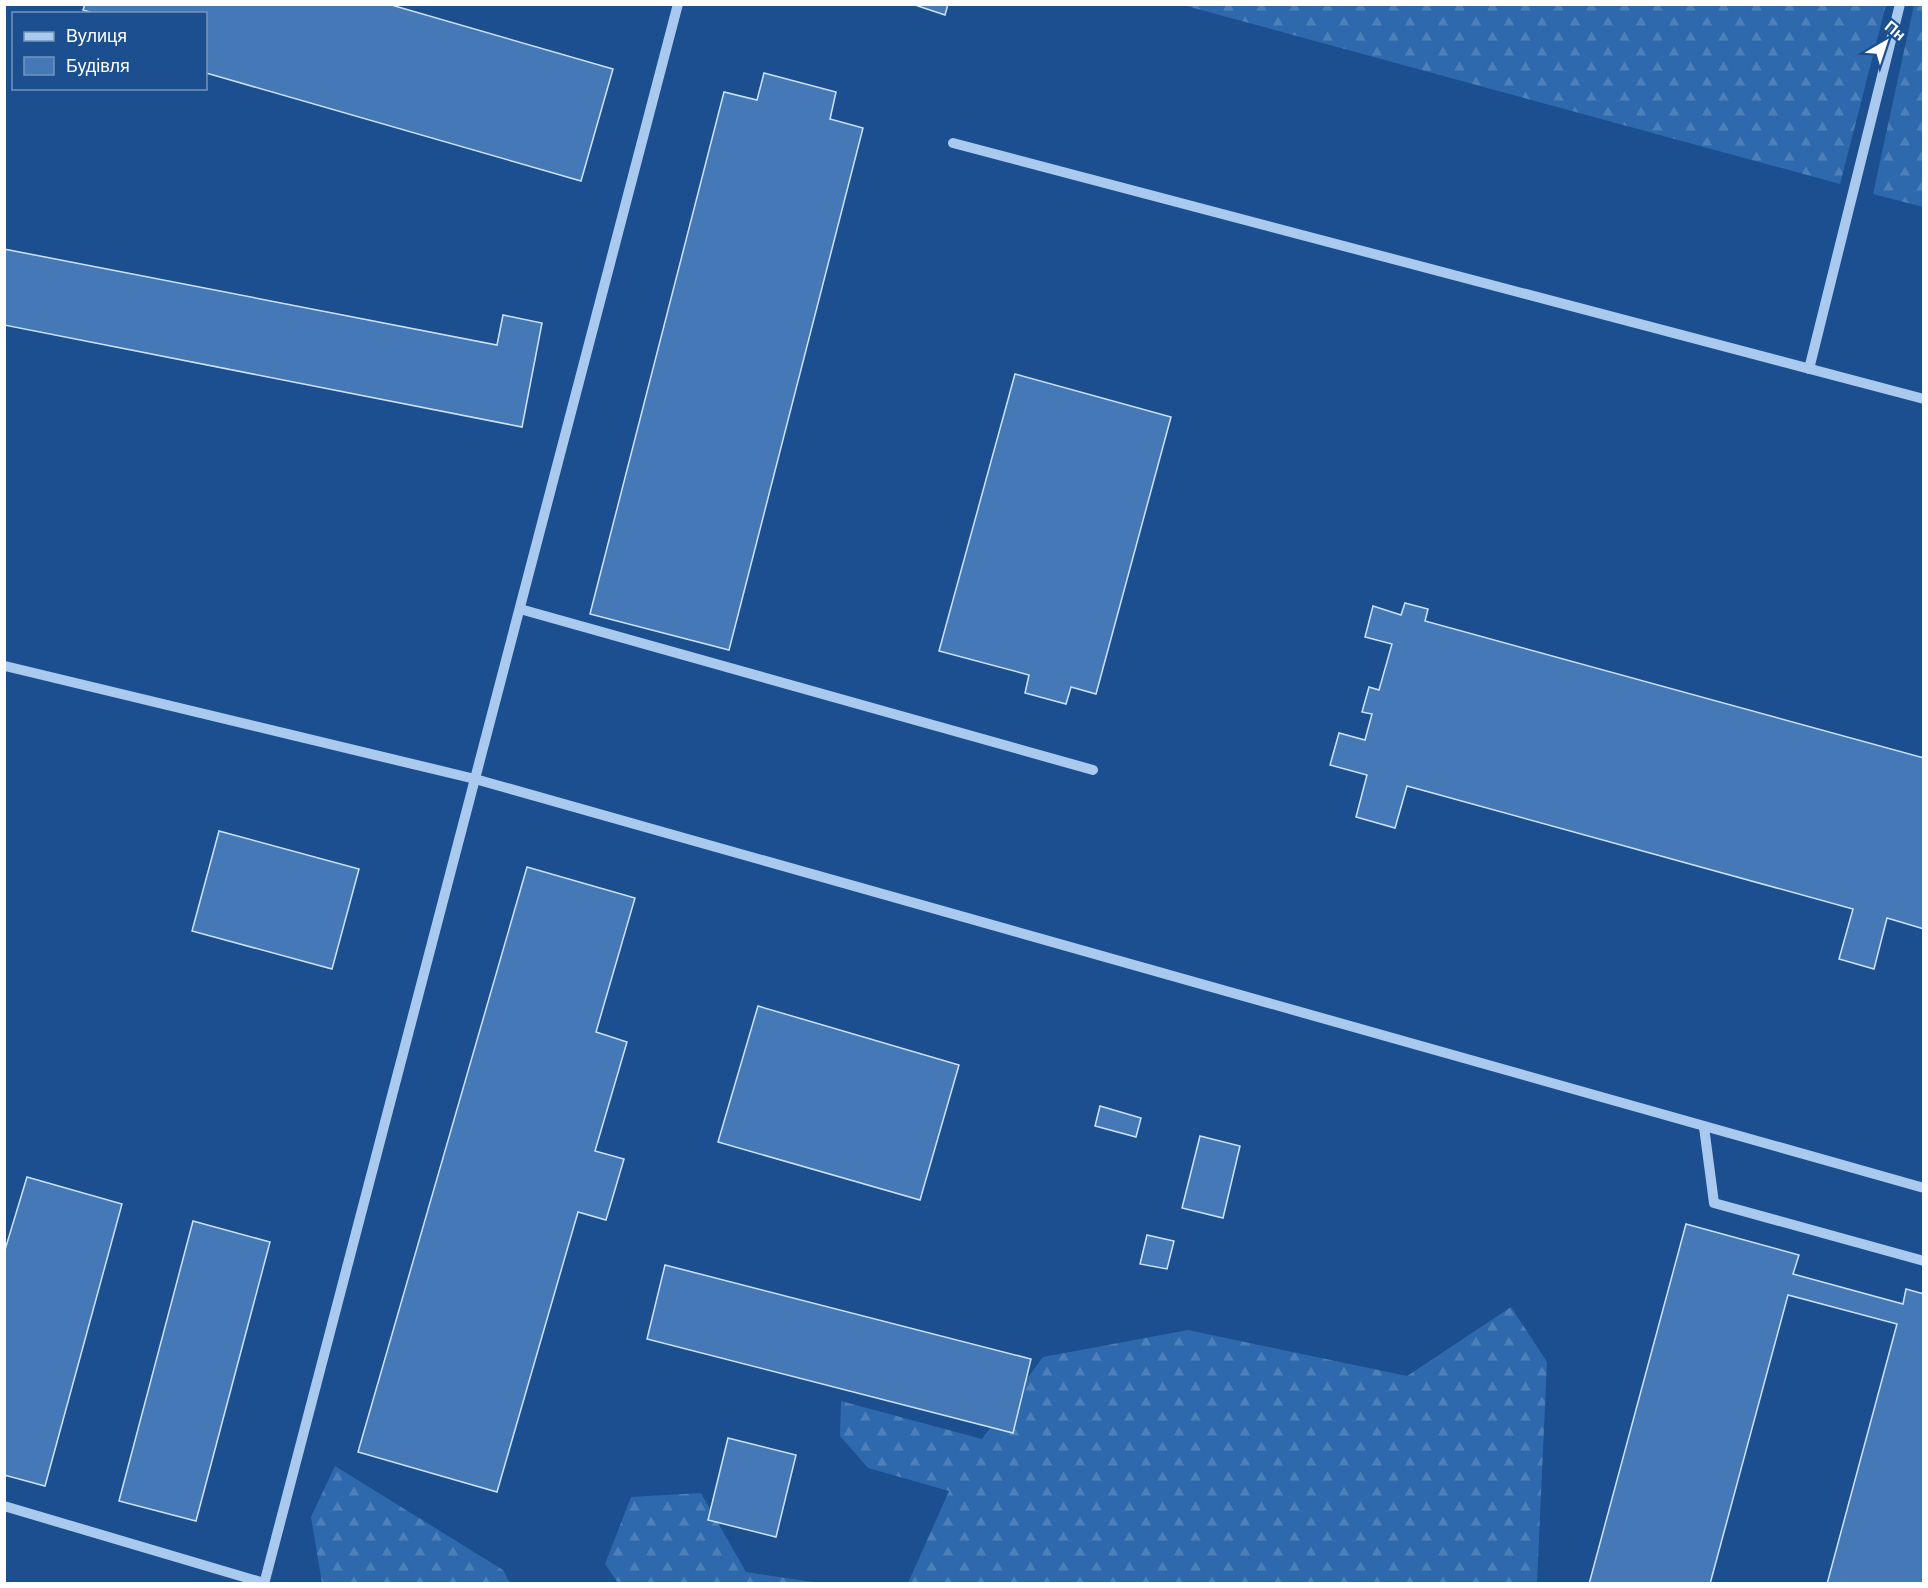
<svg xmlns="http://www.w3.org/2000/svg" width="1928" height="1588" viewBox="0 0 1928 1588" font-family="Barlow,sans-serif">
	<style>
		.forest { fill: url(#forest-firs) }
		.building { fill: #4478b7; stroke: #cfe3fa; stroke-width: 1.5 }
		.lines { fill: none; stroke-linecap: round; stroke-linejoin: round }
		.minor { stroke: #a9c9ee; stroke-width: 10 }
	</style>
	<defs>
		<pattern id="forest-firs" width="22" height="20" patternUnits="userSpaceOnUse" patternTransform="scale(1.5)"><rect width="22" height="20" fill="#2e69ad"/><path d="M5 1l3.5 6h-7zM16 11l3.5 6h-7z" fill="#4d80b9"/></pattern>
	</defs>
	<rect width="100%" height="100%" fill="#1b4f8f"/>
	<g class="forest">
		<polygon points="1183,5 1886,5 1840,184"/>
		<polygon points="1914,5 1924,5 1923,207 1873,194"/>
		<polygon points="1511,1307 1547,1362 1537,1583 908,1583 949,1491 868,1468 840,1436 841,1401 982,1439 1043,1357 1188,1330 1407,1376"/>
		<polygon points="335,1466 503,1570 510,1583 322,1583 311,1517"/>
		<polygon points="701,1493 746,1572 820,1583 618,1583 605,1564 631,1497"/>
	</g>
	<g class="building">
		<polygon points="85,4 388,4 613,69 581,181 206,73 206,14 96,14 83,10"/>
		<polygon points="912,4 948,4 945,15"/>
		<polygon points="764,73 836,92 830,119 863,128 729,650 590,614 724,92 757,100"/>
		<polygon points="4,249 497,345 503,315 542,323 522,427 4,325"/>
		<polygon points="1015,374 1171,417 1096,694 1071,687 1066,704 1025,693 1029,675 939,651"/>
		<polygon points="1405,603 1428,609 1425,621 1924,758 1924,929 1887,918 1874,969 1839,959 1853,909 1407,786 1395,828 1356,817 1367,775 1330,765 1339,733 1365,740 1372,714 1362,712 1369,687 1379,690 1392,644 1365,637 1373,606 1401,615"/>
		<polygon points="219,831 359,869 332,969 192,931"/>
		<polygon points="527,867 635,898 596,1032 627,1042 595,1151 624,1159 606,1220 578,1212 497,1492 358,1452"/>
		<polygon points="758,1006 959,1065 920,1200 718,1142"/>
		<polygon points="1100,1106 1141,1118 1136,1137 1095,1126"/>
		<polygon points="1200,1136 1240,1146 1223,1218 1182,1208"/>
		<polygon points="27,1177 122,1204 45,1486 4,1475 4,1253"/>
		<polygon points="193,1221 270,1242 196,1521 119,1501"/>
		<polygon points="1686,1224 1799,1255 1793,1274 1903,1304 1906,1289 1924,1294 1924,1584 1827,1584 1897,1324 1788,1295 1710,1584 1589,1584"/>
		<polygon points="1147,1235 1174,1241 1167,1269 1140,1264"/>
		<polygon points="665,1265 1031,1359 1013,1433 647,1339"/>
		<polygon points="728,1438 796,1455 776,1537 708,1520"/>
	</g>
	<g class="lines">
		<g class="minor">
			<polyline points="953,143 1924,399"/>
			<polyline points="1809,369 1900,4"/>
			<polyline points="520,609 1093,770"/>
			<polyline points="5,666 475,779 1924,1188"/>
			<polyline points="1704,1127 1714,1203 1924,1261"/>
			<polyline points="4,1506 264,1583"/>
			<polyline points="264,1584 678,4"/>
		</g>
	</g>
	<rect width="1928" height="1588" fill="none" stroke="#ffffff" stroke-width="12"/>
	<rect x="12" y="12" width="195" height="78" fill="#1b4f8f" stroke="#7695bc" stroke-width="1.5"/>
	<rect x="24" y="32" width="30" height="9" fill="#a9c9ee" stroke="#7695bc" stroke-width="1.5"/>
	<text x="66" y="42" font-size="18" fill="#ffffff">Вулиця</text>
	<rect x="24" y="57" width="30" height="18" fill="#4478b7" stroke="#7695bc" stroke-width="1.5"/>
	<text x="66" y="72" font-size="18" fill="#ffffff">Будівля</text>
	<g transform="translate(1886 42) rotate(39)" stroke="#1b4f8f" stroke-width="4.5" paint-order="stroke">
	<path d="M0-4.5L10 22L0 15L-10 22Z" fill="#ffffff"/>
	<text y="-9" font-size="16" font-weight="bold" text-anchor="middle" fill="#ffffff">Пн</text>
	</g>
</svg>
